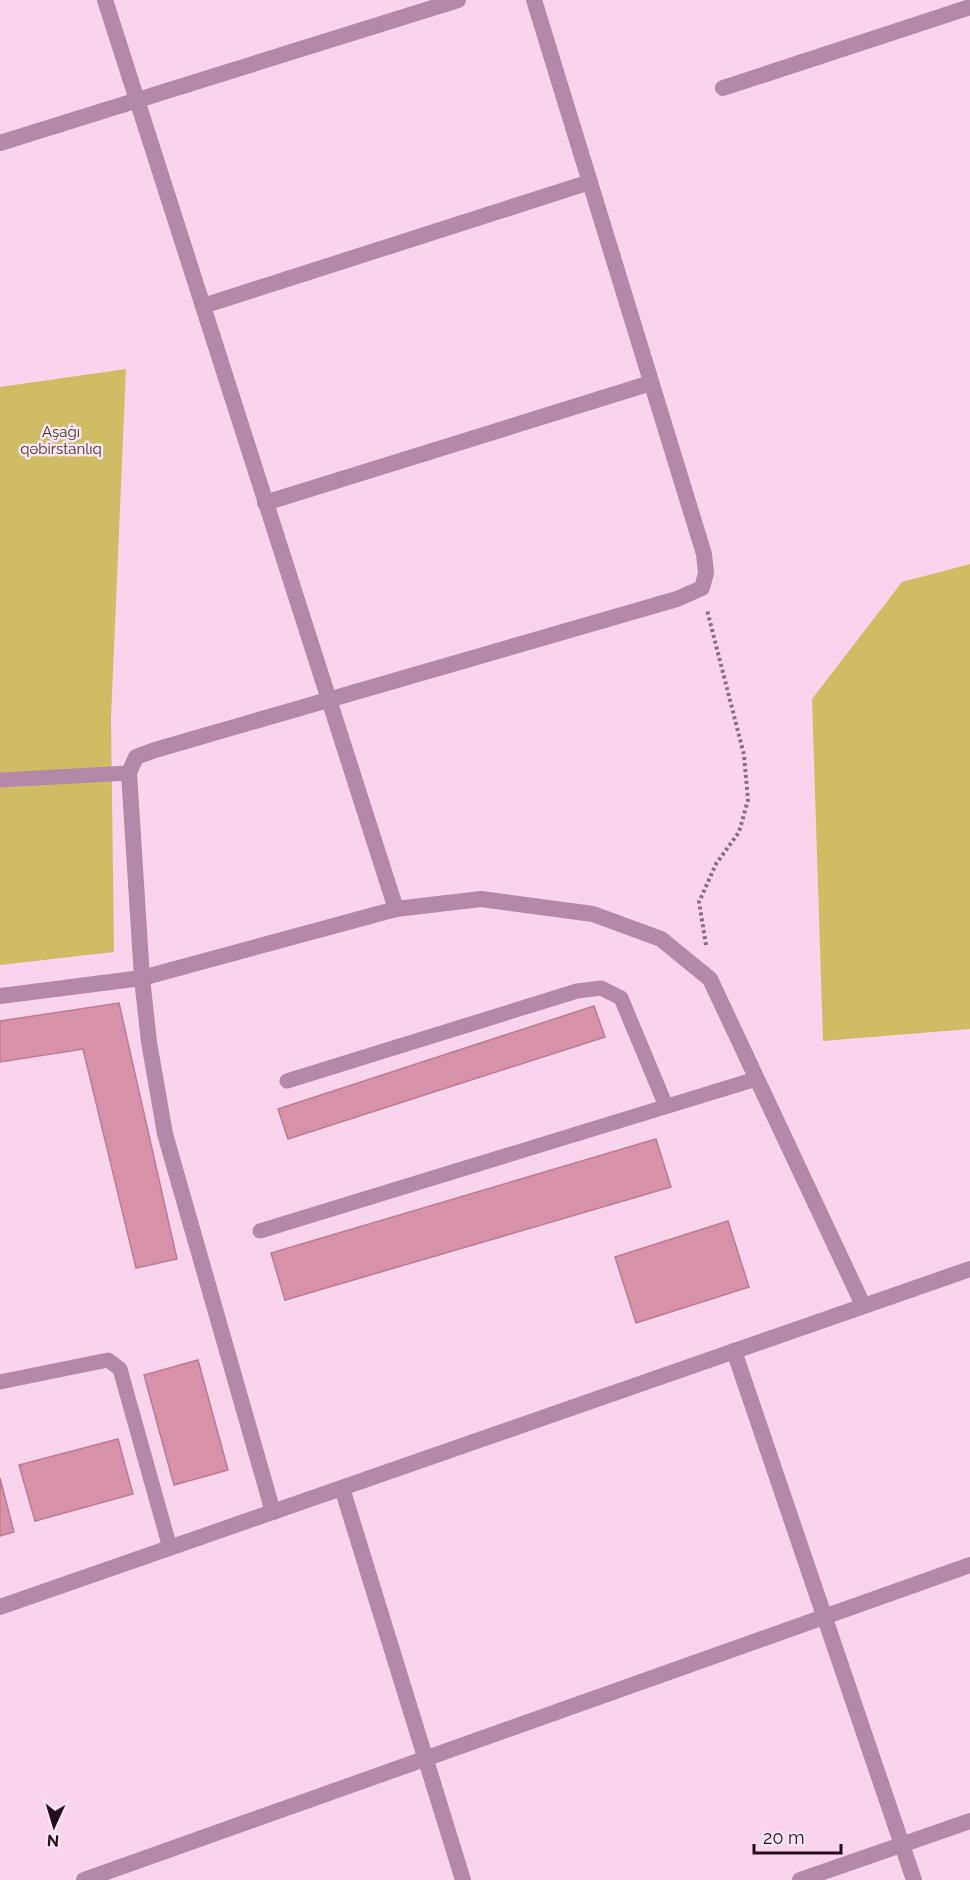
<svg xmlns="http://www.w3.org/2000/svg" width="970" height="1880" viewBox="0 0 970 1880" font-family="Raleway,sans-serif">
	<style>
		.green { fill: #cfbd66 }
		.building { fill: #d791a8; stroke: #bf7b92; stroke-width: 1.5 }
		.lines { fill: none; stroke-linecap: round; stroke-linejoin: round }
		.path { stroke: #8a6d81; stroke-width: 4; stroke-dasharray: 3 3; stroke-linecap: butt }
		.service { stroke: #b488a6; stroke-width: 15 }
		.minor { stroke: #b488a6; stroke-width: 16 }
		.tertiary { stroke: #b488a6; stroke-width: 16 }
		.labels { text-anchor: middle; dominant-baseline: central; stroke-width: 5; stroke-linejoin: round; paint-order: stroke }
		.park-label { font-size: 15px; fill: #3b3721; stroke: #ffe5f6 }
	</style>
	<rect width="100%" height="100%" fill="#f9d4ed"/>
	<g class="green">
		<polygon points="126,369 111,718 114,952 0,965 0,387"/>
		<polygon points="970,564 970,1029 823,1041 812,699 902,582"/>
	</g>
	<g class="building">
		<polygon points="119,1003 177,1259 136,1268 83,1049 0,1062 0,1021"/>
		<polygon points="594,1006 605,1037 288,1139 278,1109"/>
		<polygon points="656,1139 671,1187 285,1300 271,1253"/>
		<polygon points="728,1221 749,1287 636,1323 615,1257"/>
		<polygon points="198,1360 228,1470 174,1485 144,1375"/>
		<polygon points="118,1439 133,1494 35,1521 19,1465"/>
		<polygon points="0,1478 14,1532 0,1536"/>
	</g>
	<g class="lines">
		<polyline class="path" points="706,945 699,902 716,864 739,832 748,800 744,755 707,610"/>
		<g class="service">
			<polyline points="0,780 129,773"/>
			<polyline points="287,1081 577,991 601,988 621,998 666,1106"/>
			<polyline points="260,1231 756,1079"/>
			<polyline points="0,1382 108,1360 120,1369 170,1548"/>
		</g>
		<g class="minor">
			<polyline points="105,0 396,909"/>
			<polyline points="723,88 970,7"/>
			<polyline points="0,143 458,0"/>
			<polyline points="203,306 590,182"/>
			<polyline points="265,503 651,383"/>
			<polyline points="0,996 142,978 396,909 481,899 593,914 661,939 710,979 863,1305"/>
			<polyline points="734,1351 914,1880"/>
			<polyline points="342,1488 463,1880"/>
			<polyline points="273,1512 165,1134 149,1042 142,978 129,773 136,757 155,750 677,599 702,588 706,573 704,554 534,0"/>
			<polyline points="84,1880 970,1565"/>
			<polyline points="800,1880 970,1821"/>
		</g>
		<polyline class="tertiary" points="0,1607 970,1269"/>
	</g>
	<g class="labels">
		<g class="park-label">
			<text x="61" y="432">Aşağı<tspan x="61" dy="17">qəbirstanlıq</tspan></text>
		</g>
	</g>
	<g transform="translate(54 1826) rotate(184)" stroke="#ffe5f6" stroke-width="4.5" paint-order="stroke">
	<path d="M0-4.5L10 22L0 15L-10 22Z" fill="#240e1e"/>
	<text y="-9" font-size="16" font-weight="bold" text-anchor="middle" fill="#240e1e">N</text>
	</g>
	<path d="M754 1844v9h87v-9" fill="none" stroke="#240e1e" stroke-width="3"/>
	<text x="763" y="1844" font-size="18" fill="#240e1e" stroke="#ffe5f6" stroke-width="4.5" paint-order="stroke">20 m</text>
</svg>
